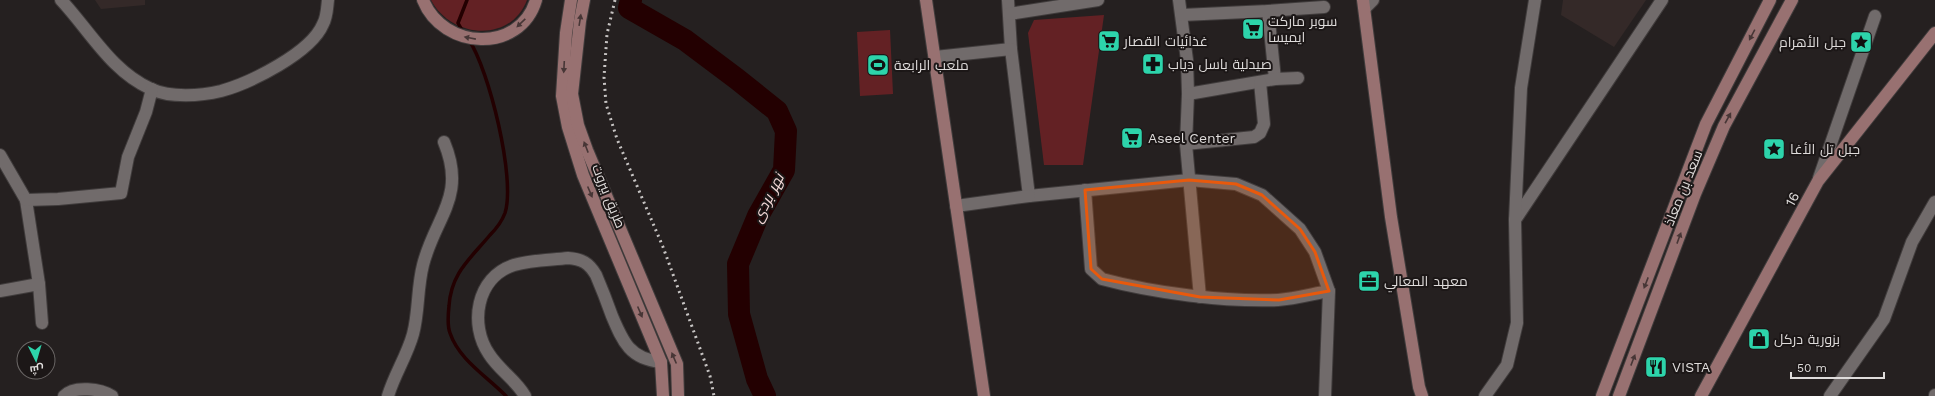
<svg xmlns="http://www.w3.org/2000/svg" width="1935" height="396" viewBox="0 0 1935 396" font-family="'Work Sans',Cairo,sans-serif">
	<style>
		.built { fill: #342928 }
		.green { fill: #632124 }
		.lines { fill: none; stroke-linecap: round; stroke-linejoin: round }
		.stream { stroke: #230001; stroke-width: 3.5 }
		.river { stroke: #230001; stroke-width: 22 }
		.street-casing { stroke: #403c3c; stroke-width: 14 }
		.secondary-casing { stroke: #403c3c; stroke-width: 14 }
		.street { stroke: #716b6b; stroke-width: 12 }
		.secondary { stroke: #987171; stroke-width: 12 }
		.rail { stroke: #c7c4c3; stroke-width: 3; stroke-dasharray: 2 4; stroke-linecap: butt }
		.oneway { fill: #473636 }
		.marked { fill: #e8590c; fill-opacity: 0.2; stroke: #e8590c; stroke-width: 3; stroke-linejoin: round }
		.labels { text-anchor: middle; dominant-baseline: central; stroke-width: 4; stroke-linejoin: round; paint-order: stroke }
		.poi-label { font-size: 14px; fill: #dfdcdb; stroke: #1c1717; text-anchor: start }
		.street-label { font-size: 14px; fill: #dfdcdb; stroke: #1c1717 }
		.water-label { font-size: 15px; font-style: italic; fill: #f3d8d7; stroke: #1c1717 }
	</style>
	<rect width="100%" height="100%" fill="#252020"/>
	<g class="built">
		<polygon points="95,0 145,0 145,5 101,9"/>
		<polygon points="1563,0 1646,0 1614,47 1561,15"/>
	</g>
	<g class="green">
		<path d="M 431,0 L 527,0 C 510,44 451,38 431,0 Z"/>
		<polygon points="1104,15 1083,165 1044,165 1028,33 1034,20"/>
		<polygon points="890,30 893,94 860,96 857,32"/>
	</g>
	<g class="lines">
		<g class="stream">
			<polyline points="463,32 458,23 467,0"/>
			<path d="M 469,40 C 489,70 516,179 505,213 C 502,221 496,229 490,235 C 470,259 451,273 449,306 C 448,315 447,325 450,333 C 459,360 488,377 506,396"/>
		</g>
		<polyline class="river" points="631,0 629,8 685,40 737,79 777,111 786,131 784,170 758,216 738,264 739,314 757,379 765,396"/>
		<g class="street-casing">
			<g id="street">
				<path d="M 61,0 C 90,31 111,71 151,89 C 170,98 201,96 221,91 C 250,83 311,53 323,24 C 327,17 327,8 328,0"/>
				<polyline points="1008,0 1011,49 1029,196 1189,180 1236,184 1262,195 1300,229 1315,252 1329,291 1325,396"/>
				<polyline points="1179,0 1187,60 1188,94 1186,144 1200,297"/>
				<polyline points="1365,8 1373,0"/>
				<polyline points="1268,11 1275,79"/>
				<polyline points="1009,14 1098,0"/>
				<polyline points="1182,15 1268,11 1324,7"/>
				<polyline points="935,57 1011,49"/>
				<polyline points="1188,94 1275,79 1298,78"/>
				<polyline points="1186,144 1254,137 1260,133 1264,124 1260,82"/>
				<polyline points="0,155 26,200 39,284 42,323"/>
				<polyline points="1819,178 1875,16"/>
				<path d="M 1085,190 L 1091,269 L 1102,279 C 1154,293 1224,302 1278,300 C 1295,299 1312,294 1329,291"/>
				<polyline points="26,200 58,199 121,193 128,157 146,112 152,89"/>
				<polyline points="956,206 1029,196"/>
				<polyline points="1515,220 1662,0"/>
				<polyline points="0,291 39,284"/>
				<path d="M 64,396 C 74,385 101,389 112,396"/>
				<path d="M 388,396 C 394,375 407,356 413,334 C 419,312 417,288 423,265 C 435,217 467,197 444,142"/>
				<path d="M 525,396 C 516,380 499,370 489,354 C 469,325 476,277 514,265 C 531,260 551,260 568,258 C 582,259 589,263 596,275 C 602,289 607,302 612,316 C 623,342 630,359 661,362"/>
				<polyline points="1485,396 1507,365 1517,323 1515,220 1521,88 1535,0"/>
				<polyline points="1830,396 1884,319 1912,242 1935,202"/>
				<polyline points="1935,396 1935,395"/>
			</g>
		</g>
		<g class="secondary-casing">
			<g id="secondary">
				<path d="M 423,0 C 443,50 520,54 536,0"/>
				<polyline points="571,0 566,33 562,96 568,127 583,175 661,362 663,396"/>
				<polyline points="584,0 580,21 572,94 578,125 587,150 677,364 678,396"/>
				<polyline points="926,0 984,396"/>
				<polyline points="1363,0 1391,217 1419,387 1422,396"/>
				<polyline points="1602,396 1706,124 1770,0"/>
				<polyline points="1619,396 1695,194 1724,126 1792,0"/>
				<polyline points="1701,396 1818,181 1935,33"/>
			</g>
		</g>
		<use href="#street" class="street"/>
		<use href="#secondary" class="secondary"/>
		<polyline class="rail" points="615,0 607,34 604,77 606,104 617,139 663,247 710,376 714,396"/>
	</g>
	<defs><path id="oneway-solid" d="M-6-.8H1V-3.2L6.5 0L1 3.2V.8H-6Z"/></defs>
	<g class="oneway">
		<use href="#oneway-solid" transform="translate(580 20) rotate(-81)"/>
		<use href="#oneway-solid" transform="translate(521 23) rotate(136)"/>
		<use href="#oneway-solid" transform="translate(1752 35) rotate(118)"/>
		<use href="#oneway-solid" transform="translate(470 38) rotate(-169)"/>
		<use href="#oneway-solid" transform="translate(564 67) rotate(93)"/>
		<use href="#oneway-solid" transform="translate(1728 118) rotate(-61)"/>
		<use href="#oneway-solid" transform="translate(586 147) rotate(-111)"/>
		<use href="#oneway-solid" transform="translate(590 192) rotate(67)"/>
		<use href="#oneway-solid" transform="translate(1679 238) rotate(-70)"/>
		<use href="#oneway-solid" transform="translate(1646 283) rotate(111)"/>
		<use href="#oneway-solid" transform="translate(640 312) rotate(67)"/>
		<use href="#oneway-solid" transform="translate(674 358) rotate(-113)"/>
		<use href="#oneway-solid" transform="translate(1633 360) rotate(-69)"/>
	</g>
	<path class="marked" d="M 1189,180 L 1236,184 L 1262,195 L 1300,229 L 1315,252 L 1329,291 L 1279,300 L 1200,297 L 1102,279 L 1091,269 L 1085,190 Z"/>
	<defs>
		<g id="supermarket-square" transform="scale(1.15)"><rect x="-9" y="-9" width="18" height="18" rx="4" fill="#2dd4ab" stroke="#1c1717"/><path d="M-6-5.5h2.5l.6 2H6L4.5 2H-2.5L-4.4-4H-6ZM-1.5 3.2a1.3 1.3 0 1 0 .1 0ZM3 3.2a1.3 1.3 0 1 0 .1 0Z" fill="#111"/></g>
		<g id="sight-square" transform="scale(1.15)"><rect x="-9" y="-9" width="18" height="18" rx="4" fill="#2dd4ab" stroke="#1c1717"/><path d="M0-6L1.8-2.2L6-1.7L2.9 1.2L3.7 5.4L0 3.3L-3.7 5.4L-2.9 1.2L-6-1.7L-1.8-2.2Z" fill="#111"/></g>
		<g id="pharmacy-square" transform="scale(1.15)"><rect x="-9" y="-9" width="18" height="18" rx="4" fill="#2dd4ab" stroke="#1c1717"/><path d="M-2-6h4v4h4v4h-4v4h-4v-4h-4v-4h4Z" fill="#111"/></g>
		<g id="stadium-square" transform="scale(1.15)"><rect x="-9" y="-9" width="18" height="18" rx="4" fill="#2dd4ab" stroke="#1c1717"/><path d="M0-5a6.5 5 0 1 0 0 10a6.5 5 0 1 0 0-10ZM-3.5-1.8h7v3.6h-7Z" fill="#111"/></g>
		<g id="office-square" transform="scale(1.15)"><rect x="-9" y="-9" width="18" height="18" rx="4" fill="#2dd4ab" stroke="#1c1717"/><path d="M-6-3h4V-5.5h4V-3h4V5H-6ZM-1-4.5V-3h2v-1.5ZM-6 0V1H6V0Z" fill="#111"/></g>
		<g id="shop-square" transform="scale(1.15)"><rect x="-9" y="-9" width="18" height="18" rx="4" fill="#2dd4ab" stroke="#1c1717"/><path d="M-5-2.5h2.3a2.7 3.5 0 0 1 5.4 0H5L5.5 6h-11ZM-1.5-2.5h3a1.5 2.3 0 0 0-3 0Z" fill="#111"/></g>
		<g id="restaurant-square" transform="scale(1.15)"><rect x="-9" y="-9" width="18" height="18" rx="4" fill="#2dd4ab" stroke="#1c1717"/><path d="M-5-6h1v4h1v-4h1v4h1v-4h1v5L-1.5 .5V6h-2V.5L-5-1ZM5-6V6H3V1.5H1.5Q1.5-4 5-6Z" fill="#111"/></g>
	</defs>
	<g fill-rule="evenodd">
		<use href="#supermarket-square" x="1253" y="29"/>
		<use href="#supermarket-square" x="1109" y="41"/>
		<use href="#sight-square" x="1861" y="42"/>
		<use href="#pharmacy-square" x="1153" y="64"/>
		<use href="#stadium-square" x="878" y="65"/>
		<use href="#supermarket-square" x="1132" y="138"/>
		<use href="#sight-square" x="1774" y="149"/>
		<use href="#office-square" x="1369" y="281"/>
		<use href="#shop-square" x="1759" y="339"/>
		<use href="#restaurant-square" x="1656" y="367"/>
	</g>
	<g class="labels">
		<g class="poi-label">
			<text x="1268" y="21">سوبر ماركت<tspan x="1268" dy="16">ايميسا</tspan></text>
			<text x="1124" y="41">غذائيات القصار</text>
			<text x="1846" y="42" text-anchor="end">جبل الأهرام</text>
			<text x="1168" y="64">صيدلية باسل دياب</text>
			<text x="894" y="65">ملعب الرابعة</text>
			<text x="1148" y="138">Aseel Center</text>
			<text x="1790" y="149">جبل تل الأغا</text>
			<text x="1384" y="281">معهد المعالي</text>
			<text x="1774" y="339">بزورية دركل</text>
			<text x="1672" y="367">VISTA</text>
		</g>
		<g class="street-label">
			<text transform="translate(1683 188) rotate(-68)">سعد بن معاذ</text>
			<text transform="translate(609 196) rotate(68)">طريق بيروت</text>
			<text transform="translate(1792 199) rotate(-62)">16</text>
		</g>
		<g class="water-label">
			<text transform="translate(768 198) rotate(-63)">نهر بردى</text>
		</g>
	</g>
	<g transform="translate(36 360) rotate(175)"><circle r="19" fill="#1c1717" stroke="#6a6665"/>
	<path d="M0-3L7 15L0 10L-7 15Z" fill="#2dd4ab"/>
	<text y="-6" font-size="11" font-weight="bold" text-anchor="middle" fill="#dfdcdb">ش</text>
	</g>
	<path d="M1791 372v6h93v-6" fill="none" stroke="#dfdcdb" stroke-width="2"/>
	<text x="1797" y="372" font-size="12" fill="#dfdcdb" stroke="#1c1717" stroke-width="3" paint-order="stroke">50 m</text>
</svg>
